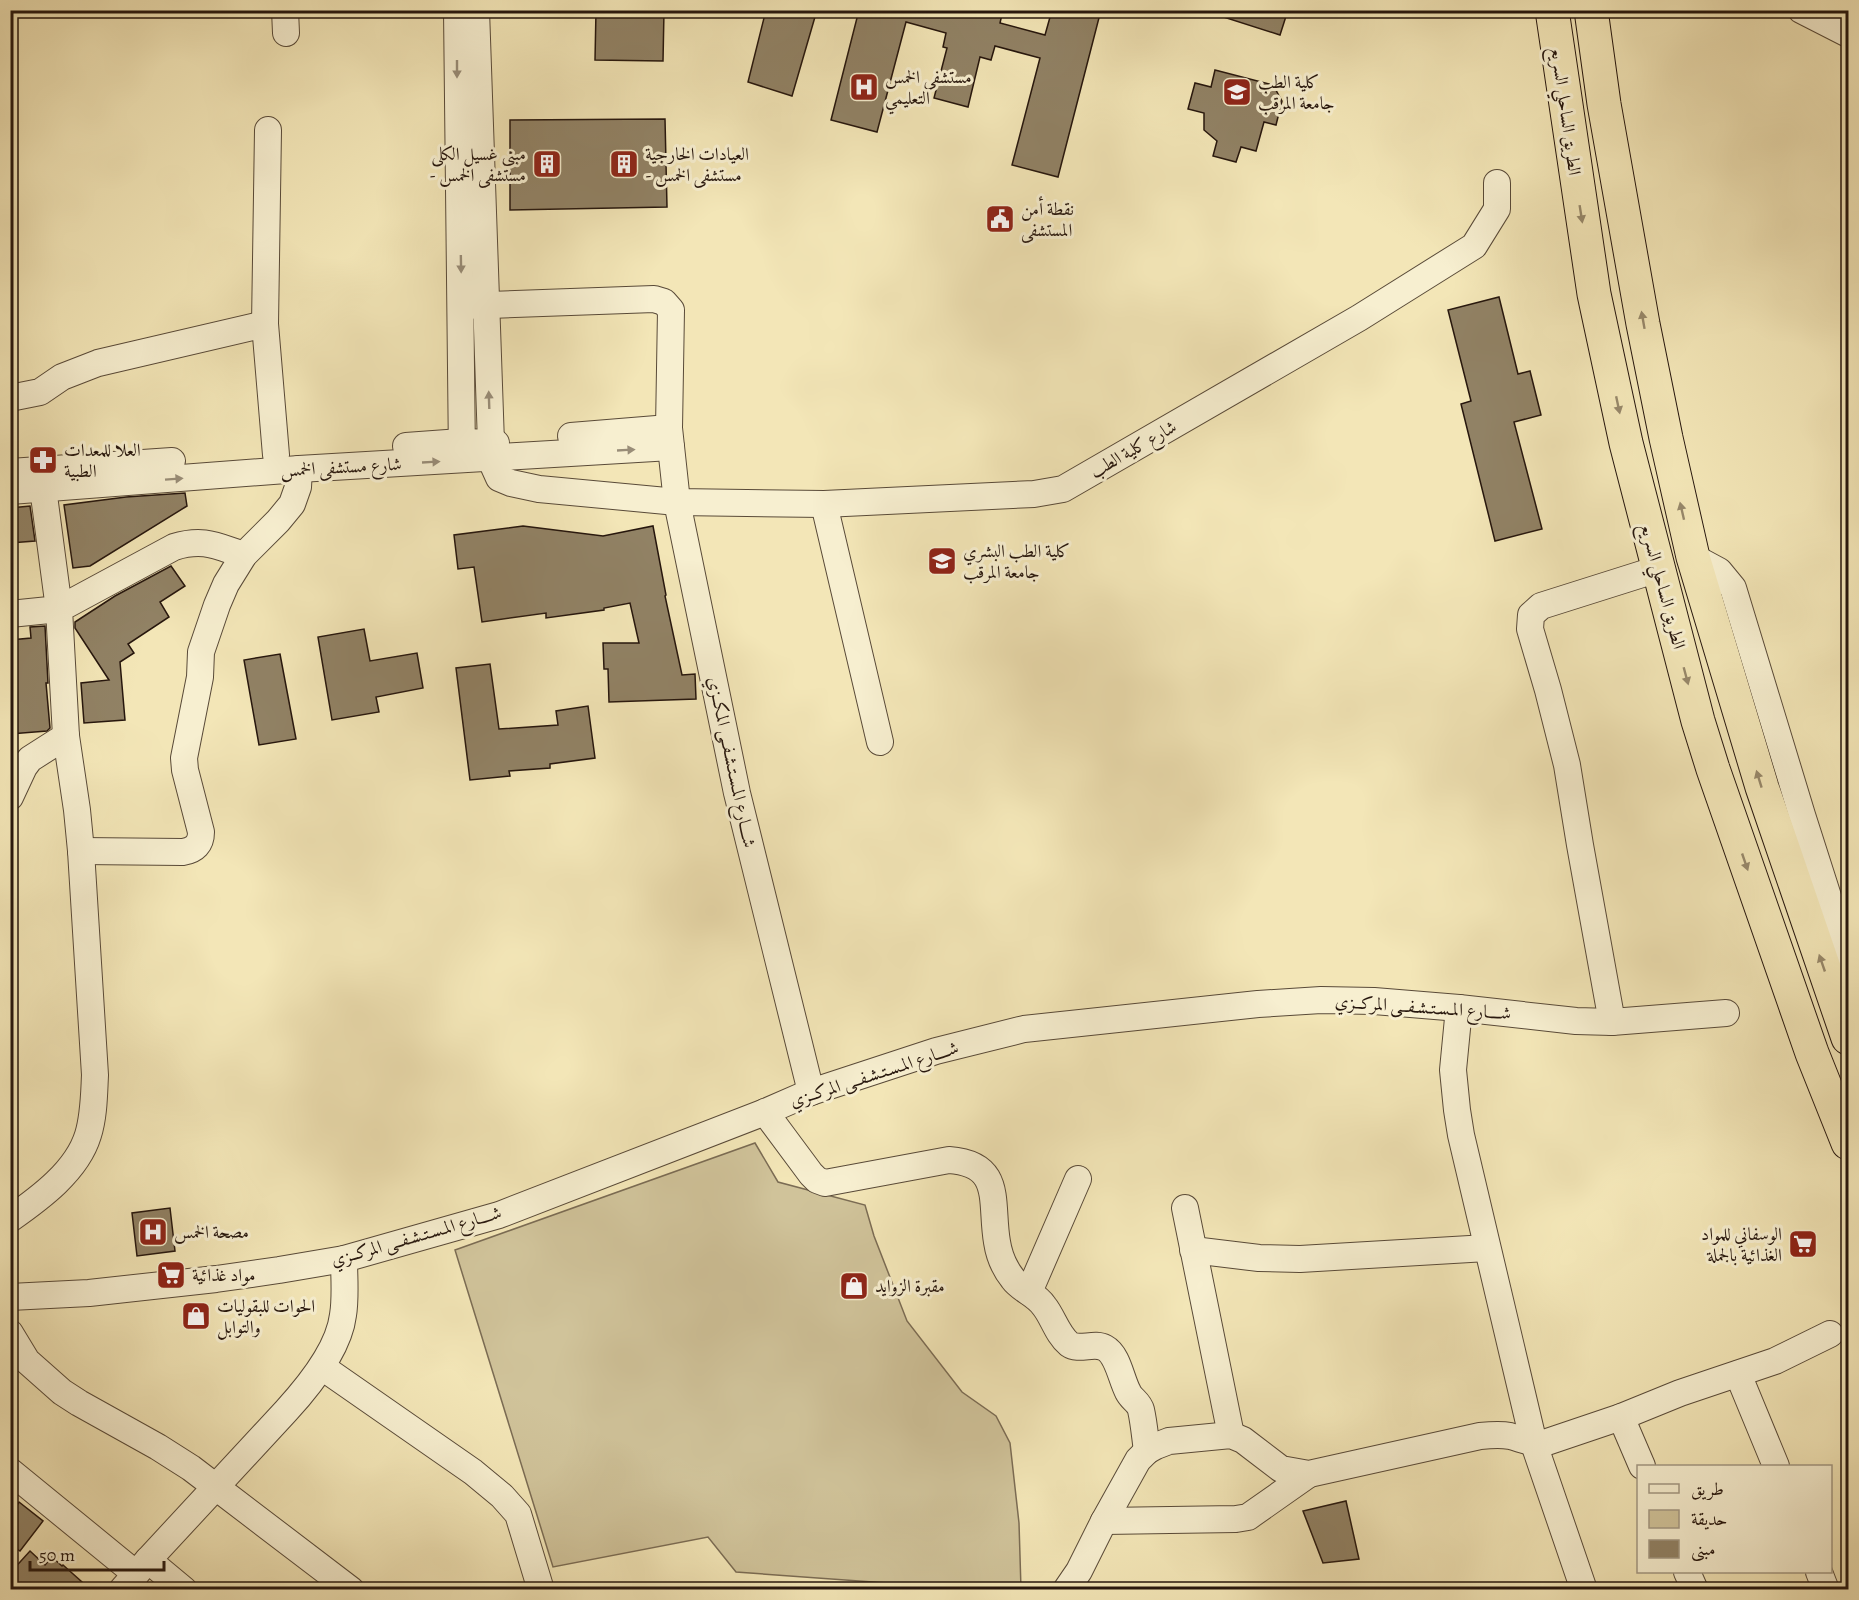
<svg xmlns="http://www.w3.org/2000/svg" width="1859" height="1600" viewBox="0 0 1859 1600" font-family="Alegreya,Amiri,serif">
	<style>
		.green { fill: #d0c39a; stroke: #7b6c54; stroke-width: 1.5 }
		.building { fill: #918265; stroke: #26160d; stroke-width: 1.5 }
		.lines { fill: none; stroke-linecap: round; stroke-linejoin: round }
		.minor-casing { stroke: #594a38; stroke-width: 28 }
		.highway-casing { stroke: #26160d; stroke-width: 35 }
		.minor { stroke: #f7efd0; stroke-width: 26 }
		.highway { stroke: #f3e6b7; stroke-width: 33 }
		.oneway { fill: #998d78 }
		.oneway2 { fill: #97886a }
		.labels { text-anchor: middle; dominant-baseline: central; stroke-width: 6; stroke-linejoin: round; paint-order: stroke }
		.poi-label { font-size: 18px; fill: #26160d; stroke: #f7efd0; text-anchor: start }
		.street-label { font-size: 18px; fill: #26160d; stroke: #f7efd0 }
	</style>
	<rect width="100%" height="100%" fill="#f3e6b7"/>
	<filter id="stains"><feTurbulence type="fractalNoise" baseFrequency=".00333" numOctaves="4"/><feColorMatrix values="0 0 0 0 .2 0 0 0 0 .09 0 0 0 0 .02 0 0 0 .5 -.17"/></filter>
	<radialGradient id="worn" r=".72"><stop offset=".6" stop-color="#630" stop-opacity="0"/><stop offset="1" stop-color="#630" stop-opacity=".3"/></radialGradient>
	<polygon class="green" points="755,1143 778,1182 865,1205 874,1236 907,1321 962,1392 996,1416 1010,1443 1019,1523 1021,1589 970,1589 736,1572 708,1537 553,1567 455,1250"/>
	<g class="building">
		<polygon points="766,10 817,10 792,96 748,82"/>
		<polygon points="859,10 1003,10 1000,23 1045,35 1052,10 1101,10 1058,177 1012,165 1040,58 995,46 991,60 980,57 968,107 934,98 947,48 943,47 946,33 906,22 877,132 831,120"/>
		<polygon points="1214,10 1288,10 1280,35 1214,14"/>
		<polygon points="596,11 664,11 663,61 595,60"/>
		<polygon points="1215,70 1273,85 1282,101 1276,125 1264,122 1256,151 1241,147 1236,162 1213,156 1217,141 1204,130 1204,113 1188,109 1195,83 1211,87"/>
		<polygon points="665,119 667,207 510,210 510,120"/>
		<polygon points="1499,297 1518,374 1530,371 1541,415 1514,422 1542,529 1495,541 1461,404 1471,401 1448,310"/>
		<polygon points="185,493 187,506 90,566 73,568 64,505 126,497"/>
		<polygon points="30,506 35,541 10,543 10,508"/>
		<polygon points="523,526 603,536 653,526 666,595 665,596 682,675 695,674 696,699 609,702 608,669 604,669 603,643 639,643 630,603 604,608 604,610 546,618 546,613 482,622 474,567 458,569 454,535"/>
		<polygon points="171,566 185,586 160,602 169,617 128,644 134,653 120,662 125,720 84,723 81,683 109,680 75,628 75,622 115,596"/>
		<polygon points="45,626 48,683 46,683 50,728 47,731 10,734 10,640 31,638 30,627"/>
		<polygon points="364,629 370,661 417,653 423,688 376,697 379,712 332,720 318,637"/>
		<polygon points="280,654 296,739 259,745 244,660"/>
		<polygon points="490,664 499,729 558,725 556,711 588,706 595,758 550,764 550,768 509,771 510,776 470,780 456,668"/>
		<polygon points="170,1208 175,1251 137,1256 132,1213"/>
		<polygon points="1346,1501 1359,1559 1323,1563 1303,1511"/>
		<polygon points="19,1502 43,1521 20,1551 10,1544 10,1517"/>
		<polygon points="30,1551 45,1565 52,1557 62,1566 63,1565 91,1590 23,1590 10,1578 10,1573"/>
	</g>
	<g class="lines">
		<g class="minor-casing">
			<g id="minor">
				<polyline points="285,10 286,33"/>
				<polyline points="457,10 462,457"/>
				<polyline points="476,10 491,443 490,458 499,478 511,483 539,489 677,502 824,504 1034,494 1063,489 1359,318 1474,246 1497,209 1497,183"/>
				<polyline points="1801,10 1848,34"/>
				<polyline points="462,306 654,299 664,302 671,310 669,428 677,502 737,793 811,1092"/>
				<polyline points="265,324 268,130"/>
				<polyline points="10,398 40,392 62,377 98,363 265,324 276,455"/>
				<polyline points="571,436 669,428"/>
				<polyline points="406,446 461,442 496,443"/>
				<polyline points="10,472 172,461"/>
				<polyline points="10,491 299,469 671,447"/>
				<polyline points="824,504 880,742"/>
				<polyline points="1693,557 1719,571 1733,588 1802,815 1848,959"/>
				<polyline points="10,614 59,609 43,488"/>
				<path d="M 10,797 L 24,767 L 30,759 L 66,736 L 59,609 L 174,547 C 204,538 216,546 244,555"/>
				<path d="M 81,851 L 183,852 C 195,850 201,844 201,832 L 185,770 L 184,758 L 200,677 L 201,652 L 217,605 L 226,584 L 244,555 L 278,521 L 292,504 L 298,487 L 299,469"/>
				<polyline points="1459,1008 1453,1070 1457,1110 1461,1135 1534,1444 1584,1590"/>
				<polyline points="1612,1022 1580,845 1567,765 1548,690 1530,629 1531,615 1541,606 1658,569"/>
				<path d="M 765,1112 L 811,1174 L 817,1180 L 825,1183 L 949,1160 C 1004,1164 990,1202 997,1242 C 999,1255 1005,1269 1013,1279 C 1021,1290 1036,1294 1044,1306 C 1053,1317 1057,1334 1069,1344 C 1079,1351 1094,1342 1105,1348 C 1118,1355 1121,1379 1128,1392 C 1131,1399 1139,1402 1141,1410 C 1144,1423 1145,1437 1147,1451"/>
				<polyline points="1185,1208 1231,1435"/>
				<path d="M 10,1219 C 40,1198 77,1171 88,1135 C 94,1116 94,1095 95,1075 L 81,851 L 77,810 L 66,736"/>
				<polyline points="1193,1250 1259,1258 1300,1259 1487,1248"/>
				<polyline points="1029,1292 1078,1179"/>
				<polyline points="10,1297 89,1293 216,1279 279,1270 344,1259 499,1215 765,1112 811,1092 936,1051 1024,1029 1258,1004 1321,1000 1374,1001 1459,1008 1576,1021 1612,1022 1726,1013"/>
				<polyline points="10,1333 27,1361 62,1392 79,1403 158,1447 191,1468 351,1590"/>
				<polyline points="322,1367 473,1472 502,1496 518,1514 541,1590"/>
				<polyline points="1738,1374 1776,1466"/>
				<polyline points="1621,1417 1642,1466"/>
				<polyline points="10,1471 136,1574"/>
				<polyline points="1104,1521 1236,1519 1248,1517 1309,1474"/>
				<polyline points="148,1560 184,1590"/>
				<polyline points="1687,1572 1695,1590"/>
				<polyline points="1819,1572 1826,1590"/>
				<path d="M 122,1590 L 148,1560 L 286,1411 C 308,1387 339,1349 343,1315 C 346,1297 344,1277 344,1259"/>
				<path d="M 1066,1590 L 1079,1571 L 1104,1521 L 1138,1460 L 1147,1451 L 1156,1446 L 1169,1441 L 1231,1435 L 1243,1440 L 1281,1469 L 1309,1474 L 1480,1436 C 1490,1435 1500,1434 1510,1436 C 1522,1439 1531,1444 1544,1443 L 1621,1417 L 1680,1393 L 1775,1361 L 1830,1334"/>
			</g>
		</g>
		<g class="highway-casing">
			<g id="highway">
				<polyline points="1552,10 1594,294 1626,443 1698,721 1713,769 1812,1053 1848,1143"/>
				<polyline points="1591,10 1604,104 1643,324 1666,438 1693,557 1762,787 1848,1038"/>
			</g>
		</g>
		<use href="#minor" class="minor"/>
		<use href="#highway" class="highway"/>
	</g>
	<defs><path id="oneway-solid" d="M-6-.8H1V-3.2L6.5 0L1 3.2V.8H-6Z" transform="scale(1.5)"/></defs>
	<g class="oneway">
		<use href="#oneway-solid" transform="translate(457 69) rotate(90)"/>
		<use href="#oneway-solid" transform="translate(461 264) rotate(89)"/>
		<use href="#oneway-solid" transform="translate(489 400) rotate(-92)"/>
		<use href="#oneway-solid" transform="translate(626 450) rotate(-3)"/>
		<use href="#oneway-solid" transform="translate(431 462) rotate(-3)"/>
		<use href="#oneway-solid" transform="translate(174 479) rotate(-4)"/>
	</g>
	<g class="oneway2">
		<use href="#oneway-solid" transform="translate(1581 214) rotate(81)"/>
		<use href="#oneway-solid" transform="translate(1643 320) rotate(-100)"/>
		<use href="#oneway-solid" transform="translate(1618 405) rotate(78)"/>
		<use href="#oneway-solid" transform="translate(1682 511) rotate(-103)"/>
		<use href="#oneway-solid" transform="translate(1686 676) rotate(75)"/>
		<use href="#oneway-solid" transform="translate(1759 779) rotate(-107)"/>
		<use href="#oneway-solid" transform="translate(1745 862) rotate(71)"/>
		<use href="#oneway-solid" transform="translate(1822 963) rotate(-109)"/>
	</g>
	<defs>
		<g id="hospital-square" transform="scale(1.5)"><rect x="-9" y="-9" width="18" height="18" rx="4" fill="#8f2418" stroke="#f7efd0"/><path d="M-5-5h3v3.5h4V-5h3V5h-3V1.5h-4V5h-3Z" fill="#fff"/></g>
		<g id="university-square" transform="scale(1.5)"><rect x="-9" y="-9" width="18" height="18" rx="4" fill="#8f2418" stroke="#f7efd0"/><path d="M0-5L7-2L0 1L-7-2ZM-4 1L0 2.5L4 1V4Q0 6-4 4Z" fill="#fff"/></g>
		<g id="building-square" transform="scale(1.5)"><rect x="-9" y="-9" width="18" height="18" rx="4" fill="#8f2418" stroke="#f7efd0"/><path d="M-4-6H4V6H1V3H-1V6H-4ZM-2.5-4.3h1.7v1.8h-1.7ZM.8-4.3h1.7v1.8H.8ZM-2.5-1h1.7V.8h-1.7ZM.8-1h1.7V.8H.8Z" fill="#fff"/></g>
		<g id="civic-square" transform="scale(1.5)"><rect x="-9" y="-9" width="18" height="18" rx="4" fill="#8f2418" stroke="#f7efd0"/><path d="M-.6-6.5H3V-4.5H.6V-3L4-1V1h2V6H-6V1h2V-1L-.6-3ZM-1.2 2.5V6h2.4V2.5Z" fill="#fff"/></g>
		<g id="pharmacy-square" transform="scale(1.5)"><rect x="-9" y="-9" width="18" height="18" rx="4" fill="#8f2418" stroke="#f7efd0"/><path d="M-2-6h4v4h4v4h-4v4h-4v-4h-4v-4h4Z" fill="#fff"/></g>
		<g id="supermarket-square" transform="scale(1.5)"><rect x="-9" y="-9" width="18" height="18" rx="4" fill="#8f2418" stroke="#f7efd0"/><path d="M-6-5.5h2.5l.6 2H6L4.5 2H-2.5L-4.4-4H-6ZM-1.5 3.2a1.3 1.3 0 1 0 .1 0ZM3 3.2a1.3 1.3 0 1 0 .1 0Z" fill="#fff"/></g>
		<g id="shop-square" transform="scale(1.5)"><rect x="-9" y="-9" width="18" height="18" rx="4" fill="#8f2418" stroke="#f7efd0"/><path d="M-5-2.5h2.3a2.7 3.5 0 0 1 5.4 0H5L5.5 6h-11ZM-1.5-2.5h3a1.5 2.3 0 0 0-3 0Z" fill="#fff"/></g>
	</defs>
	<g fill-rule="evenodd">
		<use href="#hospital-square" x="864" y="87"/>
		<use href="#university-square" x="1237" y="92"/>
		<use href="#building-square" x="547" y="164"/>
		<use href="#building-square" x="624" y="164"/>
		<use href="#civic-square" x="1000" y="219"/>
		<use href="#pharmacy-square" x="43" y="460"/>
		<use href="#university-square" x="942" y="561"/>
		<use href="#hospital-square" x="153" y="1232"/>
		<use href="#supermarket-square" x="1803" y="1244"/>
		<use href="#supermarket-square" x="171" y="1275"/>
		<use href="#shop-square" x="854" y="1286"/>
		<use href="#shop-square" x="196" y="1316"/>
	</g>
	<g class="labels">
		<g class="poi-label">
			<text x="885" y="77">مستشفى الخمس<tspan x="885" dy="21">التعليمي</tspan></text>
			<text x="1258" y="82">كلية الطب<tspan x="1258" dy="21">جامعة المرقب</tspan></text>
			<text x="526" y="154" text-anchor="end">مبنى غسيل الكلى<tspan x="526" dy="21">- مستشفى الخمس</tspan></text>
			<text x="645" y="154">العيادات الخارجية<tspan x="645" dy="21">- مستشفى الخمس</tspan></text>
			<text x="1021" y="209">نقطة أمن<tspan x="1021" dy="21">المستشفى</tspan></text>
			<text x="64" y="450">العلا للمعدات<tspan x="64" dy="21">الطبية</tspan></text>
			<text x="963" y="551">كلية الطب البشري<tspan x="963" dy="21">جامعة المرقب</tspan></text>
			<text x="174" y="1232">مصحة الخمس</text>
			<text x="1782" y="1234" text-anchor="end">الوسفاني للمواد<tspan x="1782" dy="21">الغذائية بالجملة</tspan></text>
			<text x="192" y="1275">مواد غذائية</text>
			<text x="875" y="1286">مقبرة الزوايد</text>
			<text x="217" y="1306">الحوات للبقوليات<tspan x="217" dy="21">والتوابل</tspan></text>
		</g>
		<g class="street-label">
			<text transform="translate(1566 111) rotate(82)">الطريق الساحلي السريع</text>
			<text transform="translate(1133 449) rotate(-30)">شارع كلية الطب</text>
			<text transform="translate(341 467) rotate(-3)">شارع مستشفى الخمس</text>
			<text transform="translate(1663 586) rotate(75)">الطريق الساحلي السريع</text>
			<text transform="translate(732 762) rotate(78)">شــــارع المـسـتـشـفــى المكــزي</text>
			<text transform="translate(1423 1007) rotate(4)">شــــارع المـسـتـشـفــى المركــزي</text>
			<text transform="translate(874 1074) rotate(-18)">شــــارع المـسـتـشـفــى المركــزي</text>
			<text transform="translate(416 1236) rotate(-16)">شــــارع المـسـتـشـفــى المركــزي</text>
		</g>
	</g>
	<rect width="1859" height="1600" fill="none" stroke="#f3e6b7" stroke-width="36"/>
	<rect x="12" y="12" width="1835" height="1576" fill="none" stroke="#26160d" stroke-width="3"/>
	<rect x="18" y="18" width="1823" height="1564" fill="none" stroke="#26160d" stroke-width="1.5"/>
	<rect x="1637" y="1465" width="195" height="108" fill="#f7efd0" stroke="#a39882" stroke-width="1.5"/>
	<rect x="1649" y="1484" width="30" height="9" fill="#f7efd0" stroke="#a39882" stroke-width="1.5"/>
	<text x="1691" y="1495" font-size="18" fill="#26160d">طريق</text>
	<rect x="1649" y="1510" width="30" height="18" fill="#d0c39a" stroke="#a39882" stroke-width="1.5"/>
	<text x="1691" y="1525" font-size="18" fill="#26160d">حديقة</text>
	<rect x="1649" y="1540" width="30" height="18" fill="#918265" stroke="#a39882" stroke-width="1.5"/>
	<text x="1691" y="1555" font-size="18" fill="#26160d">مبنى</text>
	<path d="M30 1561v9h134v-9" fill="none" stroke="#26160d" stroke-width="3"/>
	<text x="39" y="1561" font-size="18" fill="#26160d" stroke="#f7efd0" stroke-width="4.5" paint-order="stroke">50 m</text>
	<rect width="100%" height="100%" filter="url(#stains)"/>
	<rect width="100%" height="100%" fill="url(#worn)"/>
</svg>
